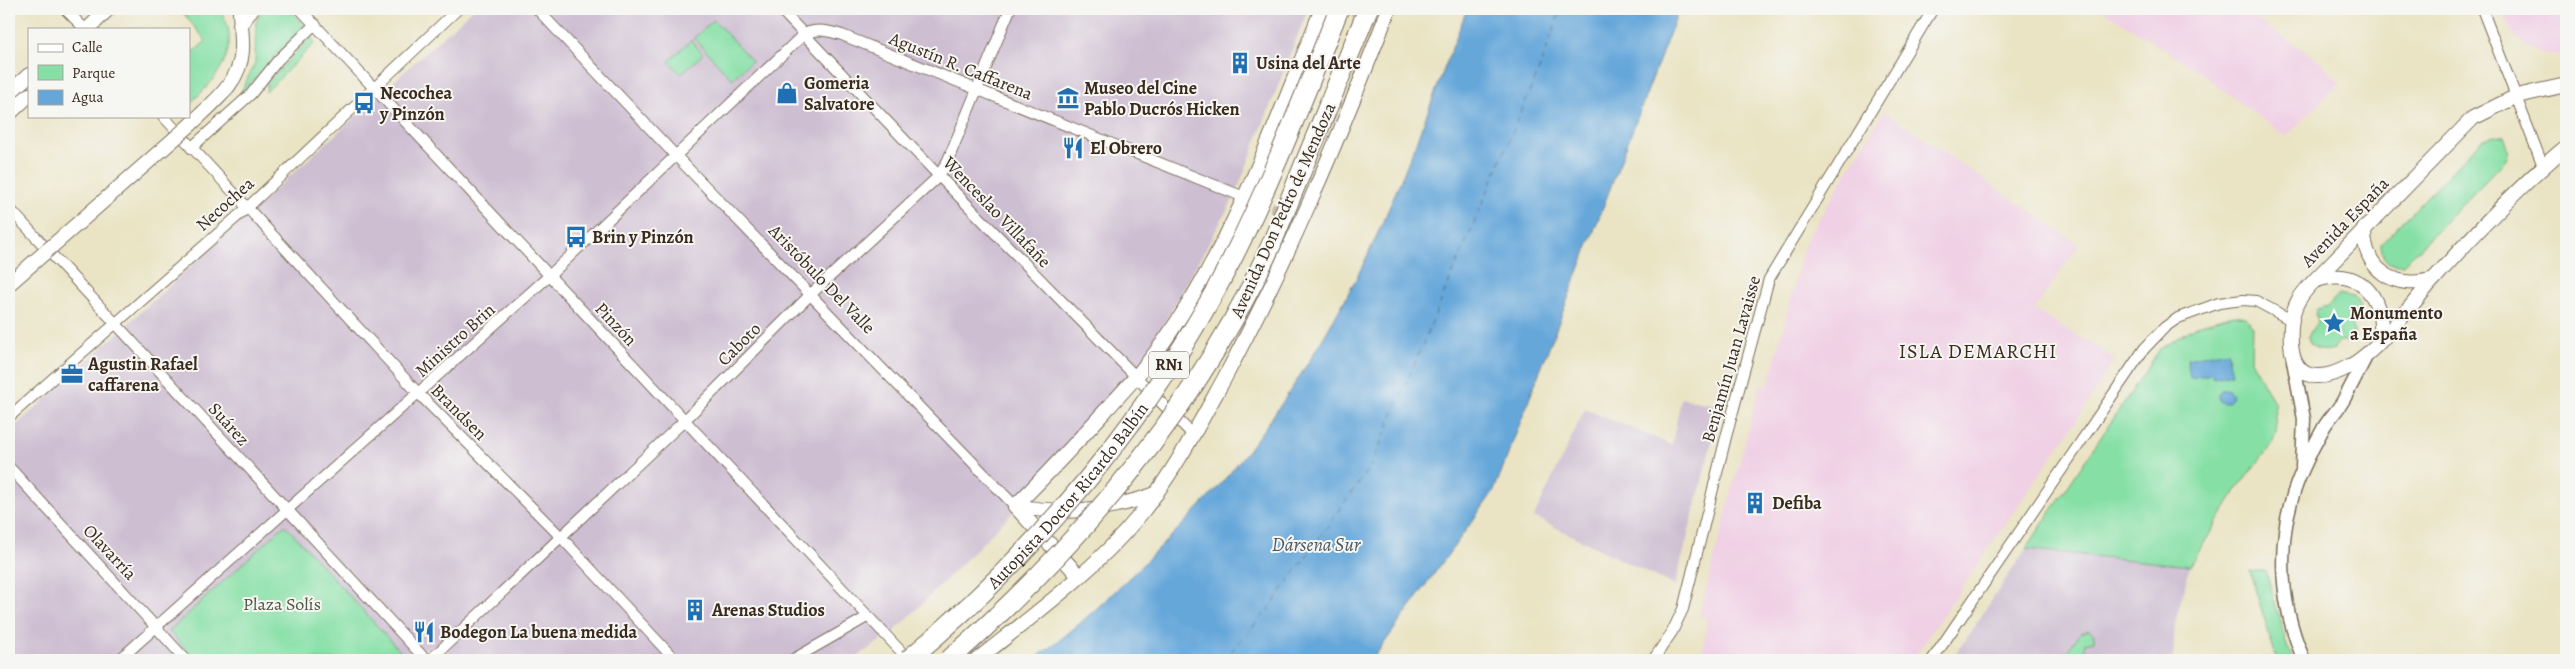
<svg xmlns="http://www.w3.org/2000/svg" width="2575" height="669" viewBox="0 0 2575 669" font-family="Alegreya,serif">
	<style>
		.built { fill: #f0d0e5 }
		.industrial { fill: #cebed2 }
		.green { fill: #86e0a6; stroke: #608562 }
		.water { fill: #66a7da; stroke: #50687c }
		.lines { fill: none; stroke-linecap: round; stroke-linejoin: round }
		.ferry { stroke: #4a5660; stroke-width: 1; stroke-dasharray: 6 5; stroke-linecap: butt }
		.minor-tunnel { stroke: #c7bfa3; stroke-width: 10; stroke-dasharray: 10 5; stroke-linecap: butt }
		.secondary-tunnel { stroke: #c7bfa3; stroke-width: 14; stroke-dasharray: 14 7; stroke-linecap: butt }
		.minor-casing { stroke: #786b58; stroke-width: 12 }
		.tertiary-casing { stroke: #786b58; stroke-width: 15 }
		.secondary-casing { stroke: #786b58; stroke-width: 16 }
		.minor { stroke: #fff; stroke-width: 10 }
		.tertiary { stroke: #fff; stroke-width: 12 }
		.secondary { stroke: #fff; stroke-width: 14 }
		.secondary-bridge-casing { stroke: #786b58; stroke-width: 16; stroke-linecap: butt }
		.motorway-bridge-casing { stroke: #786b58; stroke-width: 21; stroke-linecap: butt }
		.secondary-bridge { stroke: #fff; stroke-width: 14 }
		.motorway-bridge { stroke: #fff; stroke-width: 19 }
		.labels { text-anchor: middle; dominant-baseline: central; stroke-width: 4; stroke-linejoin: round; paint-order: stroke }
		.shield { fill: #f6f6f2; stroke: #73675e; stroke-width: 1 }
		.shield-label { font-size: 16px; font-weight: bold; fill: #3b2a1e }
		.poi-label { font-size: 18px; font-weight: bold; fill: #3b2a1e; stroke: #f6f6f2; text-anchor: start }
		.street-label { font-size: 18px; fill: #3b2a1e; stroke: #f6f6f2 }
		.park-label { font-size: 18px; fill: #4e5840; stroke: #f6f6f2 }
		.water-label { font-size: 19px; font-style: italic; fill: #4a5660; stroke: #f6f6f2 }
		.quarter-label { font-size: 20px; letter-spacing: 1px; fill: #3b2a1e; stroke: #f6f6f2 }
	</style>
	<rect width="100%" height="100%" fill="#f6f6f2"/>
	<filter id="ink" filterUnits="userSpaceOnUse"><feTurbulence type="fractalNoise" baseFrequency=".02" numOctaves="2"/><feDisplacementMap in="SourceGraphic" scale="10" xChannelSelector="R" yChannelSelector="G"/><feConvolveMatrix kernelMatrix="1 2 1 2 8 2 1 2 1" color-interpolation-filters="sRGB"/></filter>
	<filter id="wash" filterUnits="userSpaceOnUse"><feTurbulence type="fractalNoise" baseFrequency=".0096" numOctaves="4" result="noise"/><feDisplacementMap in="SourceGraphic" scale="20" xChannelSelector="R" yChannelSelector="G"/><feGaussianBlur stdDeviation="1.12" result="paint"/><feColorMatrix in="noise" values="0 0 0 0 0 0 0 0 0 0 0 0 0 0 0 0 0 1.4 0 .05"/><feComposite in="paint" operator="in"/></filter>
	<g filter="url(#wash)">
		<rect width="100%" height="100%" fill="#eae4c4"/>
		<g class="built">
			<polygon points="2101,9 2240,9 2321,62 2340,82 2286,137 2195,69"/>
			<polygon points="2502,9 2566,9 2566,51 2557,55 2542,55 2525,46 2512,33"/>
			<polygon points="1884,111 2079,245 2034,310 2115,358 2081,414 1912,660 1702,660 1707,618 1699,616 1760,385 1768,386 1805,242"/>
		</g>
		<g class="industrial">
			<polygon points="473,9 1308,9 1235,196 1138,370 1012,513 894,632 852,660 437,660 425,648 412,660 9,660 9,432"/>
			<polygon points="1681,398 1721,406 1675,586 1534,517 1585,409 1672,445"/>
			<polygon points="2026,549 2190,566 2175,623 2173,660 1952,660"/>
		</g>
		<g class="green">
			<path d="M 180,9 L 219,9 C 245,45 217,80 189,104 L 189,56 L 206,41 Z"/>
			<polygon points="262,9 289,9 304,25 239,96 255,63 256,22"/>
			<polygon points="714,20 752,61 732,79 694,38"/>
			<polygon points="311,37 315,43 266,92 267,83"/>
			<polygon points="691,40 703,54 681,74 669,61"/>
			<path d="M 2494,136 L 2504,137 C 2509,147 2510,152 2505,161 L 2403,265 C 2387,265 2382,260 2381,244 L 2483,139 Z"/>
			<path d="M 2339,294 L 2354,297 C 2363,309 2362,315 2352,326 L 2354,333 L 2347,341 L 2339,341 L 2334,349 C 2322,352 2310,352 2308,336 L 2318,320 L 2315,314 L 2317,309 L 2328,306 Z"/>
			<polygon points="2234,315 2246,317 2252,326 2251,360 2274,402 2276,432 2272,444 2237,489 2190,566 2026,549 2160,349 2200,324"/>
			<polygon points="285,525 408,660 196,660 169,631"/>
			<polygon points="2266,570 2287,646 2294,660 2277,660 2250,572"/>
			<polygon points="2089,630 2094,634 2094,641 2085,643 2085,660 2061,660 2080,633"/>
		</g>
		<g class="water">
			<path d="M 1467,9 L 1679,9 L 1494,491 L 1372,660 L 1033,660 C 1077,629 1115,592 1153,554 C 1179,528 1206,502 1230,473 C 1279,413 1320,347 1356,279 C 1400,192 1432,99 1467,9 Z"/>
			<polygon points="2227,351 2232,374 2213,378 2212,374 2190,378 2187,359"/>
			<circle cx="2225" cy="396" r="7"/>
		</g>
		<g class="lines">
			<polyline class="ferry" points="1224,660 1270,607 1372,464 1541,65 1561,9"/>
		</g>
	</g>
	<g filter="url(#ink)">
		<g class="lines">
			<polyline class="minor-tunnel" points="1257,202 1304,219"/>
			<polyline class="secondary-tunnel" points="1353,9 1385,20"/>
			<g class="minor-casing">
				<g id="minor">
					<polyline points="65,9 85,29"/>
					<polyline points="300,9 909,660"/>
					<polyline points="537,9 676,156 1015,506"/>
					<polyline points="780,9 939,176 1193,435"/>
					<polyline points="2482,9 2543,166"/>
					<polyline points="163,116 419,394 561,537 675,660"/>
					<polyline points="191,148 251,94 278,60 315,24"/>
					<polyline points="9,208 426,660"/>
					<polyline points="9,417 247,208 458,9"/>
					<polyline points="9,467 186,660"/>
					<path d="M 119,660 L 549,276 L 804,34 C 817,28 829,31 842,35 L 1244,197"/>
					<polyline points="430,660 684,421 811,294 939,176 948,160 1010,9"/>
					<polyline points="792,660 867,617"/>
					<polyline points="1653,660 1672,632 1683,609 1726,437 1769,279 1933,9"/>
					<polyline points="1932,660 2144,349 2165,327 2178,318 2219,303 2243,300 2256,301 2291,320"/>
				</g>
			</g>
			<g class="tertiary-casing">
				<g id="tertiary">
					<polyline points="2293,361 2304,419 2302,467"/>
					<path d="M 2304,660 C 2278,601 2275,532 2302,471 C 2308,457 2316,441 2324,427 C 2330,417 2339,409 2344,399 C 2352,385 2359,370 2367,355"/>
				</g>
			</g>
			<g class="secondary-casing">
				<g id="secondary">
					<polyline points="240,25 252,9"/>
					<polyline points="88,29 108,9"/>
					<path d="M 2566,85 L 2517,96 L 2473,118 L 2314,281 C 2307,288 2300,296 2296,305 C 2291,317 2290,330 2291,343 C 2293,382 2321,382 2350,366 C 2376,353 2411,305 2432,281 C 2473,235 2518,187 2566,147"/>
					<polyline points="9,93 29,75"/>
					<polyline points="9,114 29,95"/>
					<path d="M 190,125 C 211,104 240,84 242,51 C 243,37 240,23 240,9"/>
					<path d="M 2364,228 C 2363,270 2395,291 2434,279"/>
					<path d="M 2314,281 C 2358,265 2384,295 2381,338"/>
					<path d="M 1015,506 C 1047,475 1076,443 1106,410 C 1128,386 1151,361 1169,334 C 1237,235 1277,119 1322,9"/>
					<path d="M 1015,506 C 1065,515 1108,511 1156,494"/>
					<polyline points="1015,506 1079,576"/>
					<path d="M 977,660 C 1032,616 1093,572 1139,516 C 1173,474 1198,426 1224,379 C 1288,260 1340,135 1389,9"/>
				</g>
			</g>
			<use href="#minor" class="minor"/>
			<use href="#tertiary" class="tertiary"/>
			<use href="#secondary" class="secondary"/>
			<g class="secondary-bridge-casing">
				<polyline id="secondary-bridge" points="9,284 190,125"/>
			</g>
			<g class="motorway-bridge-casing">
				<g id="motorway-bridge">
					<path id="s1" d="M 908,660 C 1040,550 1152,415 1231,261 C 1272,180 1305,93 1339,9"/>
					<path d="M 949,660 C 1082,543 1199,406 1272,243 L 1368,9"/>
				</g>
			</g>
			<use href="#secondary-bridge" class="secondary-bridge"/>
			<use href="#motorway-bridge" class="motorway-bridge"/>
		</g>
	</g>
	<defs>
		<g id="building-bare" transform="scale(1.725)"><path d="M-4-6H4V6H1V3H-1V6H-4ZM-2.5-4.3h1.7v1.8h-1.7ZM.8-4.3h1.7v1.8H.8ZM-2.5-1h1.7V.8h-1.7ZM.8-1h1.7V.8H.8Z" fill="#1f6fb2" stroke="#f6f6f2" stroke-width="2.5" paint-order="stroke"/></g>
		<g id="shop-bare" transform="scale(1.725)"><path d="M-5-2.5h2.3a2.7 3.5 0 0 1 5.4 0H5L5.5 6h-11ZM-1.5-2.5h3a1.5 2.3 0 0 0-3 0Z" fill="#1f6fb2" stroke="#f6f6f2" stroke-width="2.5" paint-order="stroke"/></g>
		<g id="museum-bare" transform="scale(1.725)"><path d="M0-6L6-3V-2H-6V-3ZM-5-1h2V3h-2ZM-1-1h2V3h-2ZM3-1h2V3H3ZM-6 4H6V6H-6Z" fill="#1f6fb2" stroke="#f6f6f2" stroke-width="2.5" paint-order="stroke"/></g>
		<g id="bus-bare" transform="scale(1.725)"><path d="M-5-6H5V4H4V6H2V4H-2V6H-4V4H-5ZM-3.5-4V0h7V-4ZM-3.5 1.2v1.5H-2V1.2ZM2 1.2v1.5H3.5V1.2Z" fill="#1f6fb2" stroke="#f6f6f2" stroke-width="2.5" paint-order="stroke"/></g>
		<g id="restaurant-bare" transform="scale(1.725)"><path d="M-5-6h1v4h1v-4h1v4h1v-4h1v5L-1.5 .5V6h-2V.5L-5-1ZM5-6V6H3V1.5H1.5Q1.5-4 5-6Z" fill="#1f6fb2" stroke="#f6f6f2" stroke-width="2.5" paint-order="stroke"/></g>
		<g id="sight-bare" transform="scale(1.725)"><path d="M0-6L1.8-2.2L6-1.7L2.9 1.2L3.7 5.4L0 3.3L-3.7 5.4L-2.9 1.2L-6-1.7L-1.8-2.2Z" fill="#1f6fb2" stroke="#f6f6f2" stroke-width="2.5" paint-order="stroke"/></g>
		<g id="office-bare" transform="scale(1.725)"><path d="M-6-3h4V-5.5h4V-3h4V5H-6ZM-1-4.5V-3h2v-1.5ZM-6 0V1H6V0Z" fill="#1f6fb2" stroke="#f6f6f2" stroke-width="2.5" paint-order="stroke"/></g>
	</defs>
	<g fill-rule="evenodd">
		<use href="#building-bare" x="1240" y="63"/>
		<use href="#shop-bare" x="787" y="93"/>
		<use href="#museum-bare" x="1068" y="98"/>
		<use href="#bus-bare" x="364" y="103"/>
		<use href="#restaurant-bare" x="1073" y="148"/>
		<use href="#bus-bare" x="576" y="237"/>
		<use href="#sight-bare" x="2334" y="323"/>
		<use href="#office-bare" x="72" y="374"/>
		<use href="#building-bare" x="1755" y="503"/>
		<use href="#building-bare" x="695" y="610"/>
		<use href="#restaurant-bare" x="424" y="632"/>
	</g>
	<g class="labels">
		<rect class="shield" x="1149" y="351.5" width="40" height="27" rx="4"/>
		<g class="shield-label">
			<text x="1169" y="365">RN1</text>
		</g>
		<g class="poi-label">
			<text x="1256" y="63">Usina del Arte</text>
			<text x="804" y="83">Gomeria<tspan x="804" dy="21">Salvatore</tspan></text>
			<text x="1084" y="88">Museo del Cine<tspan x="1084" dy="21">Pablo Ducrós Hicken</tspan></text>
			<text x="380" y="93">Necochea<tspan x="380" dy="21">y Pinzón</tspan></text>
			<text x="1090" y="148">El Obrero</text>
			<text x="592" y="237">Brin y Pinzón</text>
			<text x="2350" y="313">Monumento<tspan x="2350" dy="21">a España</tspan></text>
			<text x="88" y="364">Agustin Rafael<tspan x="88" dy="21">caffarena</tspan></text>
			<text x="1772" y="503">Defiba</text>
			<text x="712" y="610">Arenas Studios</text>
			<text x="440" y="632">Bodegon La buena medida</text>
		</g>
		<g class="street-label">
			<text transform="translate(961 66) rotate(22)">Agustín R. Caffarena</text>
			<text transform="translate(225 204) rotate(-42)">Necochea</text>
			<text transform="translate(1283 210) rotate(-66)">Avenida Don Pedro de Mendoza</text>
			<text transform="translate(997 212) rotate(46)">Wenceslao Villafañe</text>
			<text transform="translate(2345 222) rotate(-46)">Avenida España</text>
			<text transform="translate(822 279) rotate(46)">Aristóbulo Del Valle</text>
			<text transform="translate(616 324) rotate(47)">Pinzón</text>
			<text transform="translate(455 340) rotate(-42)">Ministro Brin</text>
			<text transform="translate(739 344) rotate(-45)">Caboto</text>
			<text transform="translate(1731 359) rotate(-74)">Benjamín Juan Lavaisse</text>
			<text transform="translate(459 412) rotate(45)">Brandsen</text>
			<text transform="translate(229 424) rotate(48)">Suárez</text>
			<text stroke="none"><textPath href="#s1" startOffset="230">Autopista Doctor Ricardo Balbín</textPath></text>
			<text transform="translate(110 552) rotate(47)">Olavarría</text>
		</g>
		<g class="park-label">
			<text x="282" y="604">Plaza Solís</text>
		</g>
		<g class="water-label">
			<text x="1316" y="545">Dársena Sur</text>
		</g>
		<g class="quarter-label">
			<text x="1978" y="351">ISLA DEMARCHI</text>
		</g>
	</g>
	<rect width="2575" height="669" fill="none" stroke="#f6f6f2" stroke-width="30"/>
	<rect x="28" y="28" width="162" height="90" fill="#f6f6f2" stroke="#aba49d"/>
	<rect x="38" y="44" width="25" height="8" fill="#ffffff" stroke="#aba49d"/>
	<text x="72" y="52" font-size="15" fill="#3b2a1e">Calle</text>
	<rect x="38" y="65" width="25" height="15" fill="#86e0a6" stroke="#aba49d"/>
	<text x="72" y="78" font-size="15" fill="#3b2a1e">Parque</text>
	<rect x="38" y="90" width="25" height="15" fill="#66a7da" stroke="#aba49d"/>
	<text x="72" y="102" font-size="15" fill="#3b2a1e">Agua</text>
</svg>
